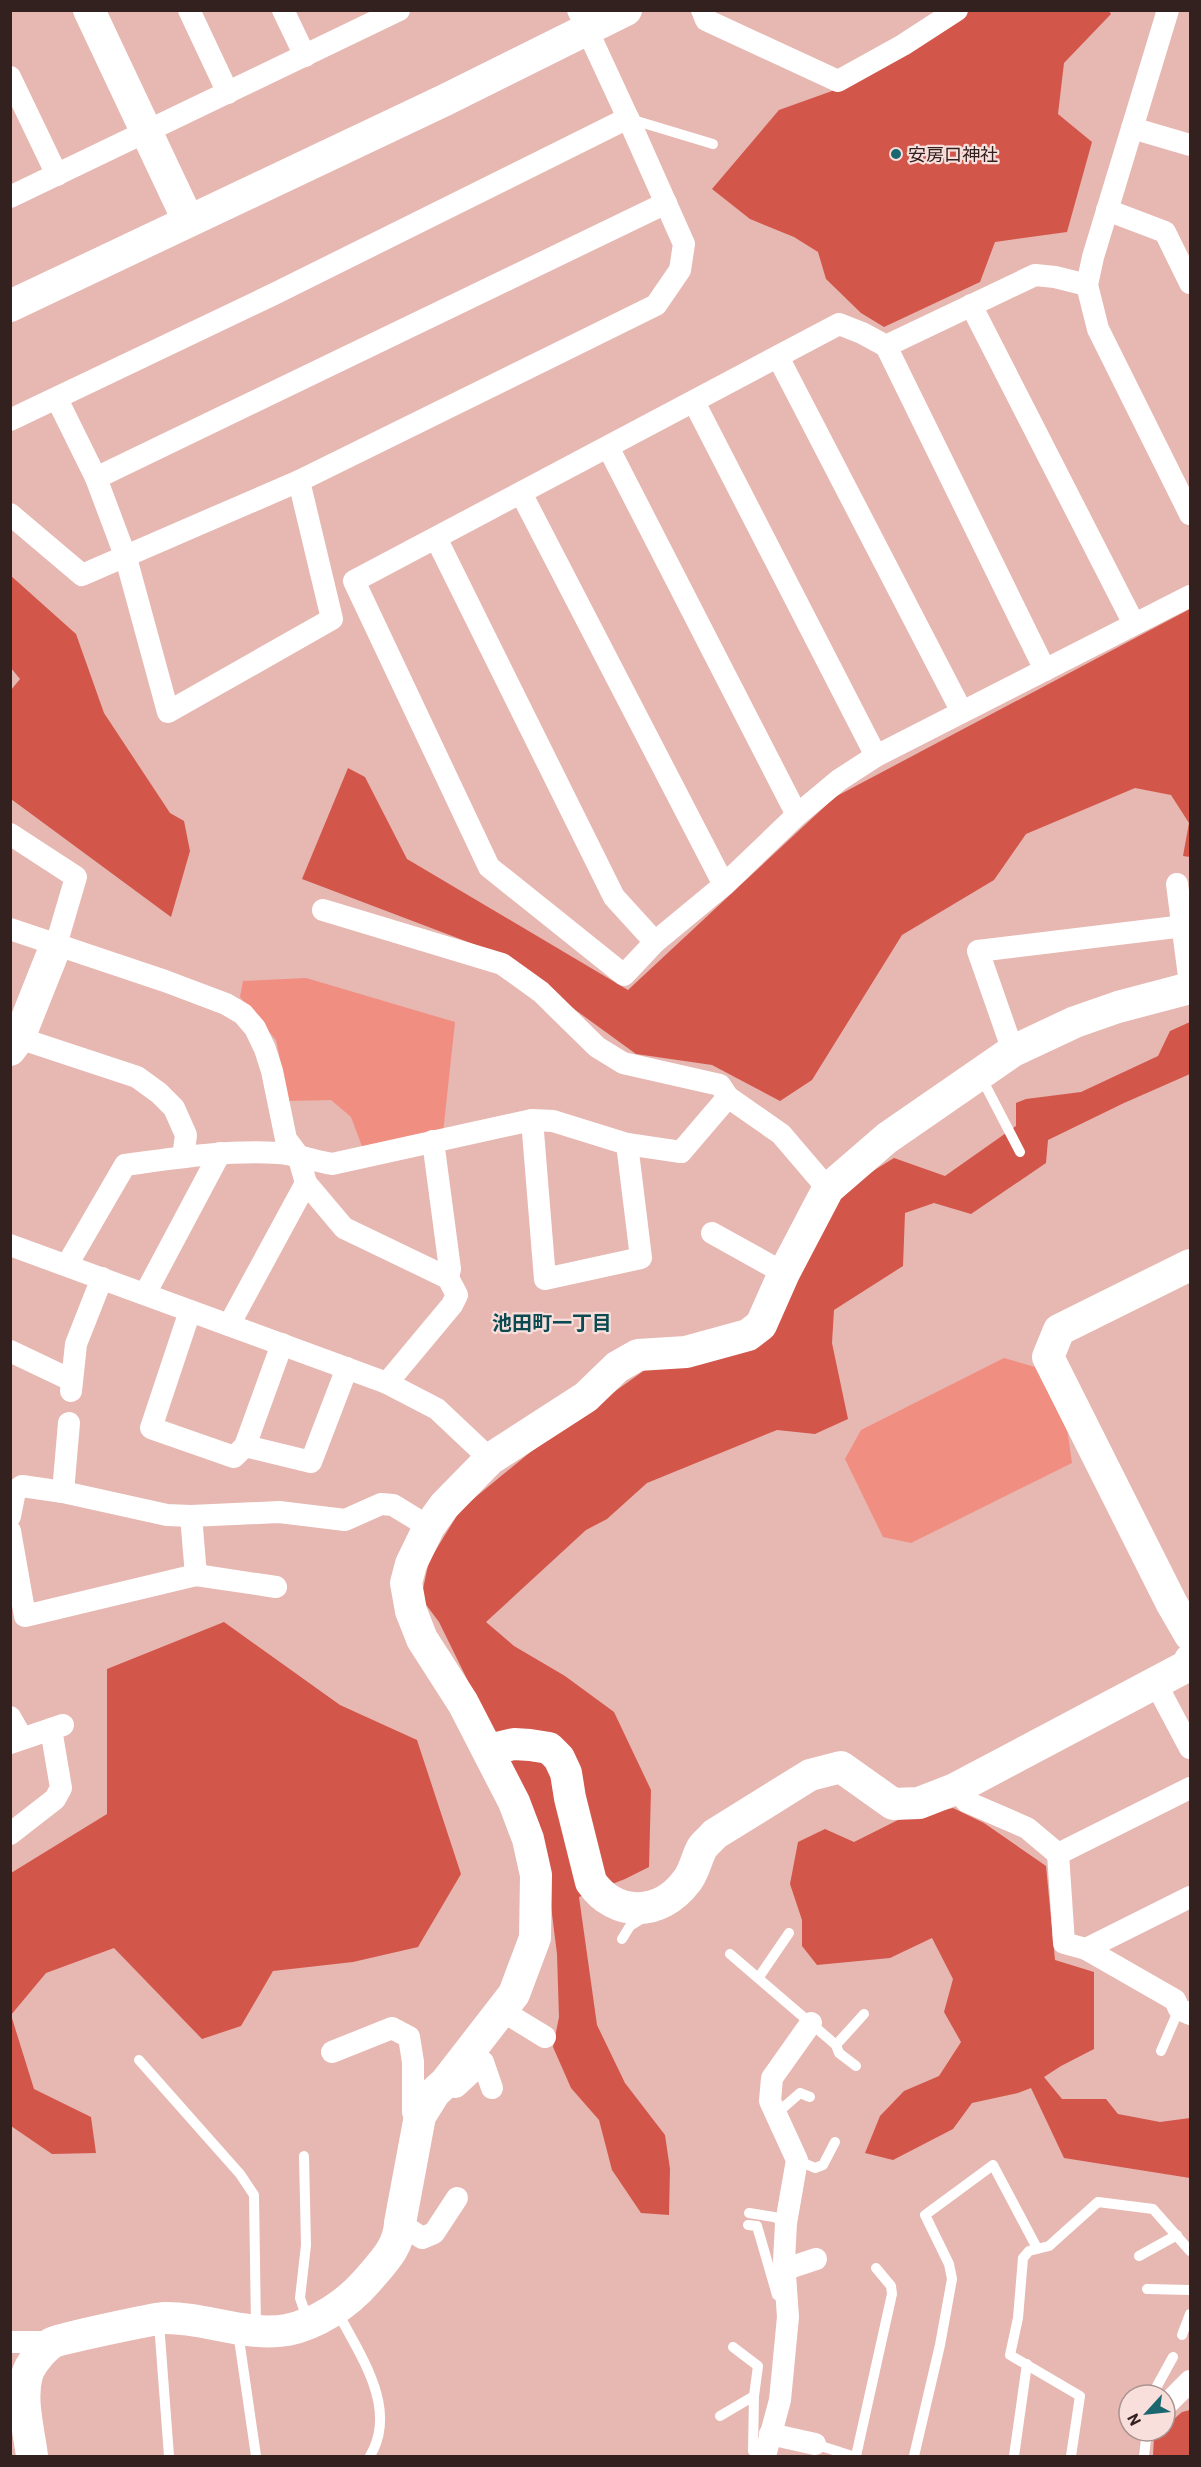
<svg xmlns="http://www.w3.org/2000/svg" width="1201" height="2467" viewBox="0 0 1201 2467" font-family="Barlow,'Noto Sans JP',sans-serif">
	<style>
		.green { fill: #f18e82 }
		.forest { fill: #d3564b }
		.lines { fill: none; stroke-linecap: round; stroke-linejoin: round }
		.lane { stroke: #fff; stroke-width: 10 }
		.street { stroke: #fff; stroke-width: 22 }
		.secondary { stroke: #fff; stroke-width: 32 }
		.poi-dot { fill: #1b6770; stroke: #f8dfdb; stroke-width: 2 }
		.labels { text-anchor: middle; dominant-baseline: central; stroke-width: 4.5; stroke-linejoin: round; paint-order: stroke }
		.poi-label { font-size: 18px; fill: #33211f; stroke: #f8dfdb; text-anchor: start }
		.neighbourhood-label { font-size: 20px; font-weight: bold; fill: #0b4a51; stroke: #f8dfdb }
	</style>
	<rect width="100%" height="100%" fill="#e7b7b1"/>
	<g class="green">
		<polygon points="306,978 455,1022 443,1133 363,1149 351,1117 331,1100 289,1101 276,1040 240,997 243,981"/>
		<polygon points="1004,1358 1035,1367 1067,1428 1072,1463 911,1543 883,1537 845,1459 861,1430"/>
	</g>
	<g class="forest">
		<polygon points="1108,10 1111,14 1064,63 1058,114 1092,142 1067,232 995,242 980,282 884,327 861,313 826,279 818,252 794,237 750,219 712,189 779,110 832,91 964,11"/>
		<polygon points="10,575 76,634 104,713 170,813 184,821 190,851 171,917 11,799 11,690 20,679 11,668"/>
		<polygon points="1190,609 1190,857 1183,856 1189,823 1171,795 1135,788 1026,834 994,880 902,935 812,1080 780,1101 712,1065 636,1054 497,953 302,879 348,768 365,777 407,859 628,990 835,797"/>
		<polygon points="1190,1022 1190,1074 1124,1103 1048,1140 1046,1163 971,1214 934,1203 905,1213 903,1266 834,1310 832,1343 848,1419 815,1434 777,1430 647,1483 607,1519 586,1530 486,1622 514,1646 565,1676 614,1712 651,1790 649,1867 625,1879 579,1897 597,2025 625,2083 665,2135 670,2169 669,2215 641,2213 612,2170 599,2120 571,2088 553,2047 559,2017 557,1954 543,1842 518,1783 439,1622 421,1598 429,1561 461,1509 533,1450 649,1367 741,1353 809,1252 842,1190 894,1158 945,1176 1016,1126 1016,1103 1026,1099 1081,1092 1158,1056 1170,1031"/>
		<polygon points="224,1622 340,1705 417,1740 461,1874 418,1947 353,1962 273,1971 241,2026 202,2039 114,1948 46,1973 11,2015 34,2089 91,2117 96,2153 52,2154 11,2126 11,1873 107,1814 107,1669"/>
		<polygon points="953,1808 984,1823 1046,1866 1055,1960 1094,1972 1094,2049 1061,2066 1044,2077 1062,2099 1106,2099 1118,2114 1160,2122 1190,2118 1190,2178 1064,2158 1031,2088 1018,2093 972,2103 953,2129 893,2160 865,2153 880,2116 904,2091 939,2076 961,2042 944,2012 953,1979 932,1938 890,1958 817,1965 802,1946 802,1920 790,1884 798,1842 825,1829 854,1842 898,1820"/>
		<polygon points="1190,2410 1190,2456 1153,2456 1154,2437 1161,2431 1165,2431 1165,2427 1182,2412"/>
	</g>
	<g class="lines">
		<g class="lane">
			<polyline points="630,119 713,144"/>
			<polyline points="981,1077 1020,1152"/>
			<polyline points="622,1939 630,1926 641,1919 641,1915"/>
			<polyline points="730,1954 836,2045 864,2014"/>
			<polyline points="759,1977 789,1933"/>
			<polyline points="836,2045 839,2053 856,2066"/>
			<polyline points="1161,2051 1179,2009"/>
			<polyline points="139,2060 240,2174 254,2195 256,2327"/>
			<polyline points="776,2114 800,2093 810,2097"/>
			<polyline points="304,2156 306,2245 300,2298 308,2321"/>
			<polyline points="797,2160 815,2168 823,2165 835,2142"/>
			<polyline points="749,2213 774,2217 786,2223"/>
			<polyline points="748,2225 757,2226 777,2295"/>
			<polyline points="1139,2256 1177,2235"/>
			<polyline points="1147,2289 1190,2290"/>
			<path d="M 337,2311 C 359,2354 399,2408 370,2456"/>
			<polyline points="159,2323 169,2456"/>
			<polyline points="238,2332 256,2456"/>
			<polyline points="1182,2335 1190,2314"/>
			<polyline points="733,2347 758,2366 754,2396 753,2451 757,2456"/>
			<polyline points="1157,2395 1157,2386 1173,2357"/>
			<polyline points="720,2416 754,2396"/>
			<polyline points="815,2444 852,2456"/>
			<polyline points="856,2456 892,2294 891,2286 876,2268"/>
			<polyline points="914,2456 940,2345 952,2279 949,2264 925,2215 993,2165 1037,2248"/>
			<polyline points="1014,2456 1027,2364"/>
			<polyline points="1071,2456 1080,2396 1010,2355 1018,2318 1023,2258 1029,2251 1049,2246 1098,2202 1153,2209 1190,2251"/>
			<polyline points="1144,2456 1147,2431"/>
		</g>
		<g class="street">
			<polyline points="189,10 228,93"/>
			<polyline points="283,10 305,56"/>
			<polyline points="702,10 706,20 838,81 903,45 957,10"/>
			<polyline points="1168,10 1093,257 1087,285 1098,329 1190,514"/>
			<polyline points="10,77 57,175"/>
			<polyline points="1132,128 1190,145"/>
			<polyline points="10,197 399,10"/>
			<polyline points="1107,210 1165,232 1190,283"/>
			<polyline points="1087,285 1055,277 1035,275 886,346 862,333 839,324 354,581 489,867 624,975 655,942 724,885 797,815 839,780 876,756 1190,596"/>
			<polyline points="971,305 1134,624"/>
			<polyline points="886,346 1045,670"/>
			<polyline points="778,357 962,712"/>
			<polyline points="57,399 96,478"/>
			<polyline points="694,402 876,756"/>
			<polyline points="10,420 274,294 628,118 578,10"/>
			<polyline points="608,447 797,815"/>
			<polyline points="299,481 332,619 168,712 126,558 96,478 666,203"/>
			<polyline points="521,493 724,885"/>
			<polyline points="10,514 82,575 299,481 656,305 680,270 684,244 628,118"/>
			<polyline points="436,538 614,897 655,942"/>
			<polyline points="10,834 76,877 56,945"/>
			<polyline points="1177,884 1190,984"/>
			<polyline points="323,910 502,964 541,992 597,1047 623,1063 720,1085 728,1097 781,1134 828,1189"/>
			<polyline points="10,929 165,981 226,1004 243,1014 255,1028 265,1049 272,1071 286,1139 298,1155 306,1183 344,1228 448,1278 457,1295 452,1305 387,1383 437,1409 490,1459"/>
			<polyline points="19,1038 137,1077 159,1093 174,1108 186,1135 183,1157"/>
			<polyline points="1013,1051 978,951 1184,926"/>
			<polyline points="532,1120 545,1279 641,1258 627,1144"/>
			<polyline points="433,1141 450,1269 448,1278"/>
			<polyline points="712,1233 784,1273"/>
			<polyline points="10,1245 387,1383"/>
			<path d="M 67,1265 L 125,1165 C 176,1158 227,1150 278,1153 C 297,1154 313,1161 332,1164 L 532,1120 L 553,1121 L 627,1144 L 681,1152 L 728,1097"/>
			<polyline points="145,1294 220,1153"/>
			<polyline points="190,1311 151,1428 234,1457 245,1446 311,1462 347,1368"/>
			<polyline points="229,1325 306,1183"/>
			<polyline points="10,1351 71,1380"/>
			<polyline points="71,1391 76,1344 102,1278"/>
			<polyline points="245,1446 282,1344"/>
			<polyline points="63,1492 69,1423"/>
			<polyline points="10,1516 15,1491 22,1486 63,1492 167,1515 191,1516 279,1512 345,1520 381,1504 393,1505 429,1527"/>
			<polyline points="191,1516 196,1575"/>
			<polyline points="10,1531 25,1616 196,1575 276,1587"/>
			<polyline points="1155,1682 1190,1748"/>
			<polyline points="10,1717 22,1738"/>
			<polyline points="10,1743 63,1725"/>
			<polyline points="955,1789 967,1802 1027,1828 1058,1854 1190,1788"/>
			<polyline points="10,1834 55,1799 61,1788 51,1729"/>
			<polyline points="1058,1854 1064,1943 1086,1949 1175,2000 1179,2009 1190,2014"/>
			<polyline points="1086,1949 1190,1897"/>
			<polyline points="501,2010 545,2037"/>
			<polyline points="332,2052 392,2028 409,2037 413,2062 413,2112 420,2116"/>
			<polyline points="456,2087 483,2062 492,2088"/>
			<polyline points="400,2223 422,2238 434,2233 457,2198"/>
			<polyline points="786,2269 816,2259"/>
			<polyline points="10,2342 53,2342"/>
			<polyline points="1165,2406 1190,2381"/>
			<polyline points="770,2434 815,2444"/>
			<polyline points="765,2456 780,2400 788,2317 784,2261 786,2223 797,2160 770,2101 772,2078 811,2023"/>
		</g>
		<g class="secondary">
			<polyline points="89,10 188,220"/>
			<polyline points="10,306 445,100 626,10"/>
			<polyline points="10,1050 19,1038 56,945"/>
			<polyline points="1190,1265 1059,1330 1048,1357 1172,1604 1190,1635"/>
			<path d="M 488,1750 L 514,1744 L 530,1745 L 549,1748 L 559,1758 L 566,1773 L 570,1798 L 591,1882 C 616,1918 660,1916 686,1882 C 694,1873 696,1859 702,1848 C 705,1843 711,1839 715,1834 L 810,1775 L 841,1767 L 893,1804 L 919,1803 L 955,1789 L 1189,1665 L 1190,1660"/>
			<path d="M 32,2456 C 29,2431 20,2400 27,2375 C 30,2364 43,2349 52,2343 C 58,2339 153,2319 164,2318 C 204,2317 247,2337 287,2330 C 317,2324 347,2304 367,2281 C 382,2263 399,2248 400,2223 L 420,2116 L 435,2092 L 445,2083 L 514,1994 L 535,1938 L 536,1875 L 528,1839 L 514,1802 L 463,1703 L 422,1639 L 411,1611 L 406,1583 L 411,1564 L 429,1527 L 444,1506 L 490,1459 L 586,1397 L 617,1367 L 638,1355 L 686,1352 L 748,1335 L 761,1325 L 784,1273 L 828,1189 L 887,1138 L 1013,1051 L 1075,1022 L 1118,1007 L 1190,988"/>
		</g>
	</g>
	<circle class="poi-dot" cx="896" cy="154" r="6"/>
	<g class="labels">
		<g class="poi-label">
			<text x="908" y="154">安房口神社</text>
		</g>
		<g class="neighbourhood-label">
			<text x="552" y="1322">池田町一丁目</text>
		</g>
	</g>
	<rect width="1201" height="2467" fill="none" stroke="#33211f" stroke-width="24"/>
	<g transform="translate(1147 2413) rotate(243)"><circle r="28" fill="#f8dfdb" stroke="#a99390" stroke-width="1.5"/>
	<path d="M0-4.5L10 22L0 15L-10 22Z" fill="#1b6770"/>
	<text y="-9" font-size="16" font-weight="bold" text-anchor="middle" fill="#33211f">N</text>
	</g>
</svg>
